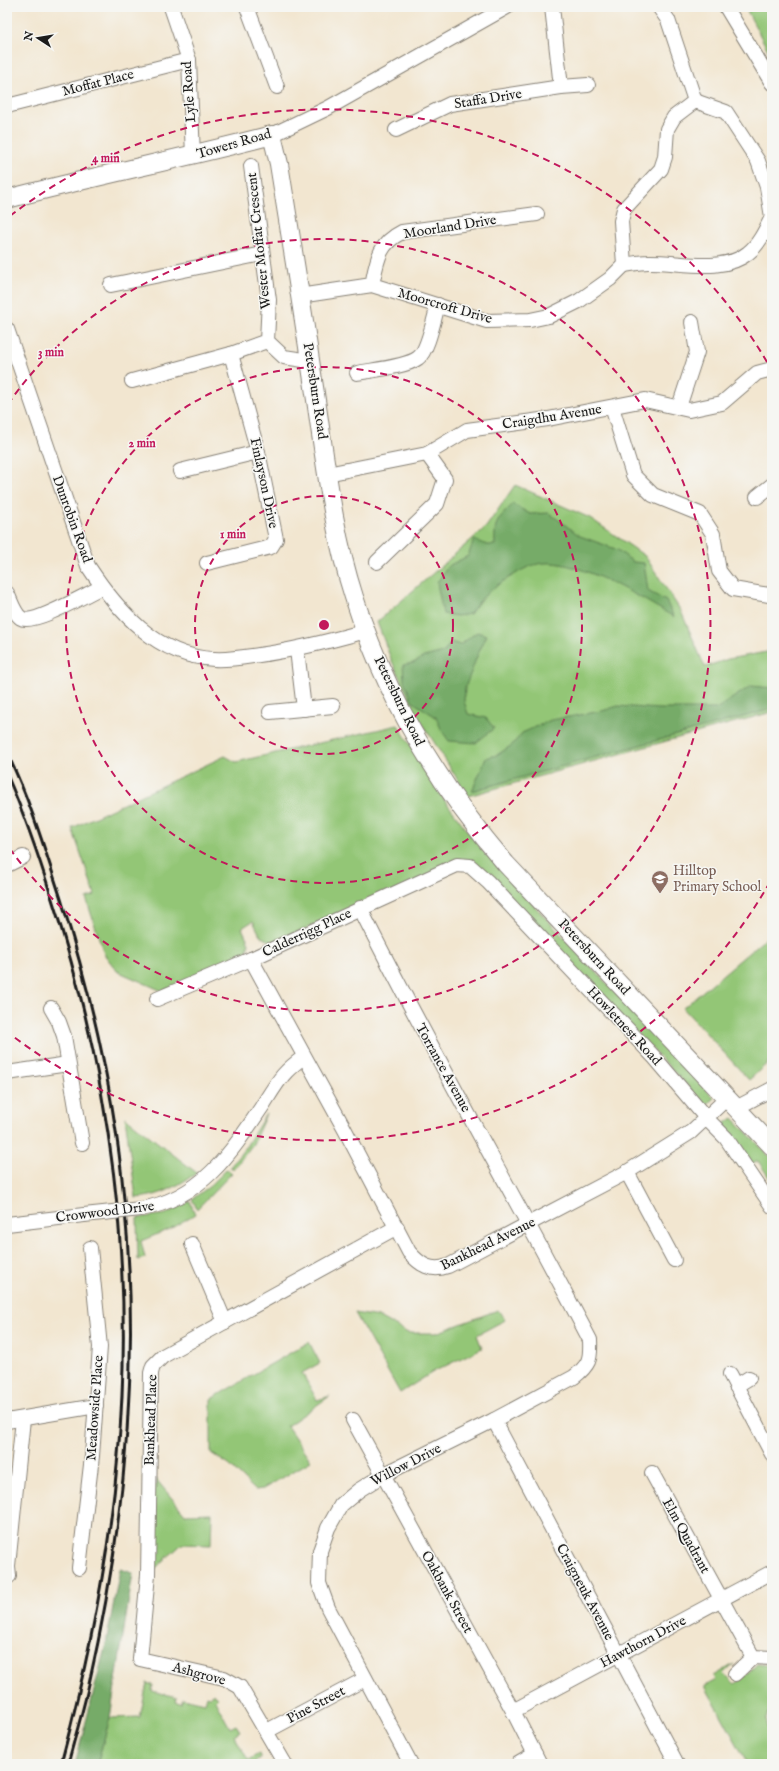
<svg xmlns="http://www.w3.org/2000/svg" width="779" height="1771" viewBox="0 0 779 1771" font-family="'IM FELL English',serif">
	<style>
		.green { fill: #93c676; stroke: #587149 }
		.forest { fill: #76ab67; stroke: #496442 }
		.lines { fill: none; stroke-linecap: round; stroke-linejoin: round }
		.minor-casing { stroke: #878176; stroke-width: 16 }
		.major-casing { stroke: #878176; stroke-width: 20 }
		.minor { stroke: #fff; stroke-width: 14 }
		.major { stroke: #fff; stroke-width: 18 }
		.rail { stroke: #1c1c1c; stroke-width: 3 }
		.minor-bridge-casing { stroke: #878176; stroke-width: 16; stroke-linecap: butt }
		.minor-bridge { stroke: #fff; stroke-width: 14 }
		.ring { fill: none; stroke: #c2185b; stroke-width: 2; stroke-dasharray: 7 5 }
		.labels { text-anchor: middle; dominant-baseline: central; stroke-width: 3; stroke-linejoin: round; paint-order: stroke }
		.street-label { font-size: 14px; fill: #1c1c1c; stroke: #f6f6f2 }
		.education-label { font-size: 14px; fill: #785e54; stroke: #f6f6f2; text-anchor: start }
		.centre { fill: #c2185b; stroke: #f6f6f2; stroke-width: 2 }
		.ring-label { font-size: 12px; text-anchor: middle; font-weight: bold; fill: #c2185b; stroke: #f6f6f2; stroke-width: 3; stroke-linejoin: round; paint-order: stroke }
	</style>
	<rect width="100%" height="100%" fill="#f6f6f2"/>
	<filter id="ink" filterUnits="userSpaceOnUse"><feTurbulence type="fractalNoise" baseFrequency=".025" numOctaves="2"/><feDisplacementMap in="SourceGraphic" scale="8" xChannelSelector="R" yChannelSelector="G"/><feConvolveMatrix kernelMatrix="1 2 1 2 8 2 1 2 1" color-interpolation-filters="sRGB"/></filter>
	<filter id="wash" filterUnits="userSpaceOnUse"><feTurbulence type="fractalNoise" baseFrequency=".012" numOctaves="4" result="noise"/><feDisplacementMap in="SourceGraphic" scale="16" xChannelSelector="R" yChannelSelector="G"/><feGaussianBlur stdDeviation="0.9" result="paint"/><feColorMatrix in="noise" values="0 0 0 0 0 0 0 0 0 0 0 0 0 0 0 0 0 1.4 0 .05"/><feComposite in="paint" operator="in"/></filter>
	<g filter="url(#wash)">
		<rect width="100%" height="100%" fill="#f2e6d0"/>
		<g class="green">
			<polygon points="745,7 772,7 772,58"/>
			<polygon points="515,485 590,518 645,556 681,611 705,667 728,659 772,651 772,712 468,796 415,712 391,659 377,622 486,527"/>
			<polygon points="398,725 443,798 483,851 714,1098 706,1105 471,861 273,942 261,937 253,921 242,928 249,943 246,954 162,991 117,971 104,954 86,898 95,895 72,828 225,756 236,762"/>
			<polygon points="772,933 772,1059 749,1080 683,1008"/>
			<polygon points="266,1114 253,1144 233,1170 230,1167 245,1148"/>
			<path d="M 125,1117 L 197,1173 C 175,1187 162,1196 136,1198 Z"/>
			<polygon points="733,1118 772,1159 772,1182 758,1161 751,1165 724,1124"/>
			<polygon points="227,1169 232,1173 197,1209 192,1199 210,1186"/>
			<polygon points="190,1201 195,1214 170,1229 141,1241 145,1258 138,1260 137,1218 166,1214"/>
			<polygon points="498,1310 505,1320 477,1335 482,1348 433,1372 400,1393 355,1313 379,1317 408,1333 436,1333"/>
			<polygon points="309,1342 320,1363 302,1373 317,1400 330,1396 287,1426 311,1461 263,1489 255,1490 229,1465 211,1453 211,1399"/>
			<polygon points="150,1472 185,1514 212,1513 211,1545 182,1544 148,1575"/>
			<polygon points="734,1664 724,1674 735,1685 757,1664 772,1666 772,1707 766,1719 770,1737 768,1737 767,1753 772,1753 772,1761 767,1764 748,1764 705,1686 716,1680 714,1676"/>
			<polygon points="147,1683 153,1685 152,1691 177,1697 176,1702 181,1703 183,1698 205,1703 207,1696 210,1697 213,1693 217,1698 215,1700 230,1728 236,1725 240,1731 234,1735 248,1760 259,1754 261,1758 251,1764 97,1764 110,1718 140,1717"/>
		</g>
		<g class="forest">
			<path d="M 513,504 L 530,514 L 549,513 L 580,536 L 618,550 L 633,562 L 644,563 L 648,591 L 666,601 L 674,617 C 644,600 569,552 534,565 C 526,567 519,572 512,576 C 494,586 481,597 470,614 L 457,616 L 443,614 L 437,583 L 448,566 L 468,556 L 474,540 L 487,545 L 495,545 C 494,522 497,520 513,504 Z"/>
			<polygon points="477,632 487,635 478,654 465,688 464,701 468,714 486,718 494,728 476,743 449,741 442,731 436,717 413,702 404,681 403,665 413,663 424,657 444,652 451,642 460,645"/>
			<polygon points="751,686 772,688 772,709 472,791 486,758 497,755 512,745 522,733 551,720 602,711 618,706 659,709 716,709"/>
			<polygon points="120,1569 133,1573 110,1718 97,1764 75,1764 106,1644"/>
		</g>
	</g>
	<g filter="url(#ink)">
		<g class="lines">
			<g class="minor-casing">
				<g id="minor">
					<polyline points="171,7 189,60 193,156"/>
					<polyline points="247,7 277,87"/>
					<polyline points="552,7 561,87"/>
					<polyline points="659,7 668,20 695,101"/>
					<polyline points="726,7 772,83"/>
					<polyline points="7,106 189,60"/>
					<polyline points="396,130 450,104 561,87 588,85"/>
					<polyline points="272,135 328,108 507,7"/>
					<polyline points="624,265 621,221 624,209 661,169 665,157 667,129 674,117 695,101 726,112 758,161 767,187 772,217"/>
					<path d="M 624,265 C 632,264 640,262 648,262 C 678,261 723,274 748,253 C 759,245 766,229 772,217"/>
					<polyline points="111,285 262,254"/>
					<path d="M 372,285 C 377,261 378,244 402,232 L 537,214"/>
					<polyline points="299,296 372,285 487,321 530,320 549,316 579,301 610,279 624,265"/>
					<path d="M 7,329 L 88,566 C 117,610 157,657 214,659 C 229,660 245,657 259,655 C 296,650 330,641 366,631"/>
					<polyline points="267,341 284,357 310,361"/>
					<path d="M 357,373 C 372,370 406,367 418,358 C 428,351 434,318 438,305"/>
					<polyline points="132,381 231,354 267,341 269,300 251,166"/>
					<polyline points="612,407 633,475 653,495 700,514 713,534 719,571 733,589 769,595 772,593"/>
					<polyline points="679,407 697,352 692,322"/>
					<polyline points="180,471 258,452"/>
					<polyline points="327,474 427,454 467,430 548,419 645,400 689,410 722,403 757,373 772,369"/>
					<polyline points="757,497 772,485"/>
					<polyline points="377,562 437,504 445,479 427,454"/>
					<polyline points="207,563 271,547 276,539 258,452 231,354"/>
					<path d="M 7,593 C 11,601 14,613 21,618 C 33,626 88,593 102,587"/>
					<polyline points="297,650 304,709"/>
					<polyline points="270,712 333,706"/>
					<polyline points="7,865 23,857"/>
					<path d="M 360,908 C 433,1055 515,1196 590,1340 C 591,1360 589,1365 574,1377 L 494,1420 L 383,1475 L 359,1490 L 341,1505 L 328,1528 L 320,1551 L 319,1583 L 328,1608 L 411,1764"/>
					<path d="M 251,959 L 345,1130 L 409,1252 C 420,1265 431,1272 448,1266 L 627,1172 L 691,1132 L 726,1099"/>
					<polyline points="157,999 251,959 457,865 470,866 488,882 655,1058 707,1119 726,1138 772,1206"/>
					<polyline points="51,1008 59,1022 64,1036 82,1143"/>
					<polyline points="7,1073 68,1064"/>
					<polyline points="736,1108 772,1089"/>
					<polyline points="627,1172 674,1260"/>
					<path d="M 141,1209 C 202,1198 231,1153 263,1105 C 277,1083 282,1072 304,1057"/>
					<polyline points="7,1224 84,1215"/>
					<polyline points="192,1244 225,1322"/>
					<polyline points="730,1374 772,1454"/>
					<polyline points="736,1386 749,1378"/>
					<polyline points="353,1420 513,1711 540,1764"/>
					<polyline points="494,1420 677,1764"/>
					<polyline points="7,1421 96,1406"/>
					<polyline points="652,1473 753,1657 772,1658"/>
					<polyline points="79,1568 92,1456 100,1347 90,1248"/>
					<polyline points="7,1577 9,1576 8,1566 23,1419"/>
					<polyline points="735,1674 753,1657"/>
					<polyline points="513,1711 772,1572"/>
					<polyline points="267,1731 365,1679"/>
					<polyline points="285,1764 240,1687 224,1678 140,1659 148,1575 151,1373 153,1366 163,1356 397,1227"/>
					<polyline points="518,1764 535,1754"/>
				</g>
			</g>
			<g class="major-casing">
				<path id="major" d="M 7,199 C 95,176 184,158 272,135 L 279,164 C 291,238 303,312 314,387 C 325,457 332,529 354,597 C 385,695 439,786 506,864 L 772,1146"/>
			</g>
			<use href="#minor" class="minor"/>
			<use href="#major" class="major"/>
			<g class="rail">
				<path d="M 7,753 C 30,800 45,850 61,899 C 92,997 115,1097 124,1199 C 140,1360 125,1526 89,1684 C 83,1711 75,1737 68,1764"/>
				<path d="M 7,775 C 25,816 39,857 52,899 C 111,1078 135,1267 118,1455 C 109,1560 88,1662 61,1764"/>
			</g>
			<g class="minor-bridge-casing">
				<polyline id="minor-bridge" points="84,1215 141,1209"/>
			</g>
			<use href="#minor-bridge" class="minor-bridge"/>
		</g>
	</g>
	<g class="ring">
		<circle cx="324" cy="625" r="129"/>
		<circle cx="324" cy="625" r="258"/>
		<path d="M8 404A386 386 0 1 1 8 846"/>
		<path d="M770 882A515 515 0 0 1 10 1034M10 216A515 515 0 0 1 770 367"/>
	</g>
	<defs>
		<g id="school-pin" transform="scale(0.9)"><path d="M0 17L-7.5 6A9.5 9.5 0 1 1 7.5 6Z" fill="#8d6e63" stroke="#f6f6f2"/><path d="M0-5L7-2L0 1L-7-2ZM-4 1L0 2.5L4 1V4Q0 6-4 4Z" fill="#fff"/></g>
	</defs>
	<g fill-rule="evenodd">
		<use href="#school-pin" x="660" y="879"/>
	</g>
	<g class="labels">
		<g class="street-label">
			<text transform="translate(98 83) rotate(-14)">Moffat Place</text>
			<text transform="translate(189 92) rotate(-94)">Lyle Road</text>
			<text transform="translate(488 99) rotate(-9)">Staffa Drive</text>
			<text transform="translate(234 144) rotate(-16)">Towers Road</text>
			<text transform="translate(450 227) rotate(-9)">Moorland Drive</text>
			<text transform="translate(259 241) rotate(-96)">Wester Moffat Crescent</text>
			<text transform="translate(445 306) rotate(16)">Moorcroft Drive</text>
			<text transform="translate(315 391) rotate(81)">Petersburn Road</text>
			<text transform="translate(552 417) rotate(-9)">Craigdhu Avenue</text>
			<text transform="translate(264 483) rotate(78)">Finlayson Drive</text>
			<text transform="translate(72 519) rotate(70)">Dunrobin Road</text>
			<text transform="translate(399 701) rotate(64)">Petersburn Road</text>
			<text transform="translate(307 933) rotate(-25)">Calderrigg Place</text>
			<text transform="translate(594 957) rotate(47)">Petersburn Road</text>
			<text transform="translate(624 1026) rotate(47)">Howletnest Road</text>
			<text transform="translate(443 1068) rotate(61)">Torrance Avenue</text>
			<text transform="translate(105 1212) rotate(-7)">Crowwood Drive</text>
			<text transform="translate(488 1244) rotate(-26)">Bankhead Avenue</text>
			<text transform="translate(95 1408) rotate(-86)">Meadowside Place</text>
			<text transform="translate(151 1420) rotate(-88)">Bankhead Place</text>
			<text transform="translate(406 1465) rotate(-27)">Willow Drive</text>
			<text transform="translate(686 1536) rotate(61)">Elm Quadrant</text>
			<text transform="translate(447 1592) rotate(61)">Oakbank Street</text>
			<text transform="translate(585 1592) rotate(62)">Craigneuk Avenue</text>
			<text transform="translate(643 1642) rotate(-28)">Hawthorn Drive</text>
			<text transform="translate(199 1674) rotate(15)">Ashgrove</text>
			<text transform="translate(316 1705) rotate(-28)">Pine Street</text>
		</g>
		<g class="education-label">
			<text x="673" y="871">Hilltop<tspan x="673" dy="16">Primary School</tspan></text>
		</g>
	</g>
	<circle cx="324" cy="625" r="6" class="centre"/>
	<g class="ring-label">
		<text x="106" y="162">4 min</text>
		<text x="51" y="356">3 min</text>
		<text x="142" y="447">2 min</text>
		<text x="233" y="538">1 min</text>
	</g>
	<rect width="779" height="1771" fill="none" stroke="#f6f6f2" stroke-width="24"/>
	<g transform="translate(38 38) rotate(282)" stroke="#f6f6f2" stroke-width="3" paint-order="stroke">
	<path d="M0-3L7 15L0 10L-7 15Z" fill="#1c1c1c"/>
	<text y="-6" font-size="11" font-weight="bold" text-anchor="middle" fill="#1c1c1c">N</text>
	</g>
</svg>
